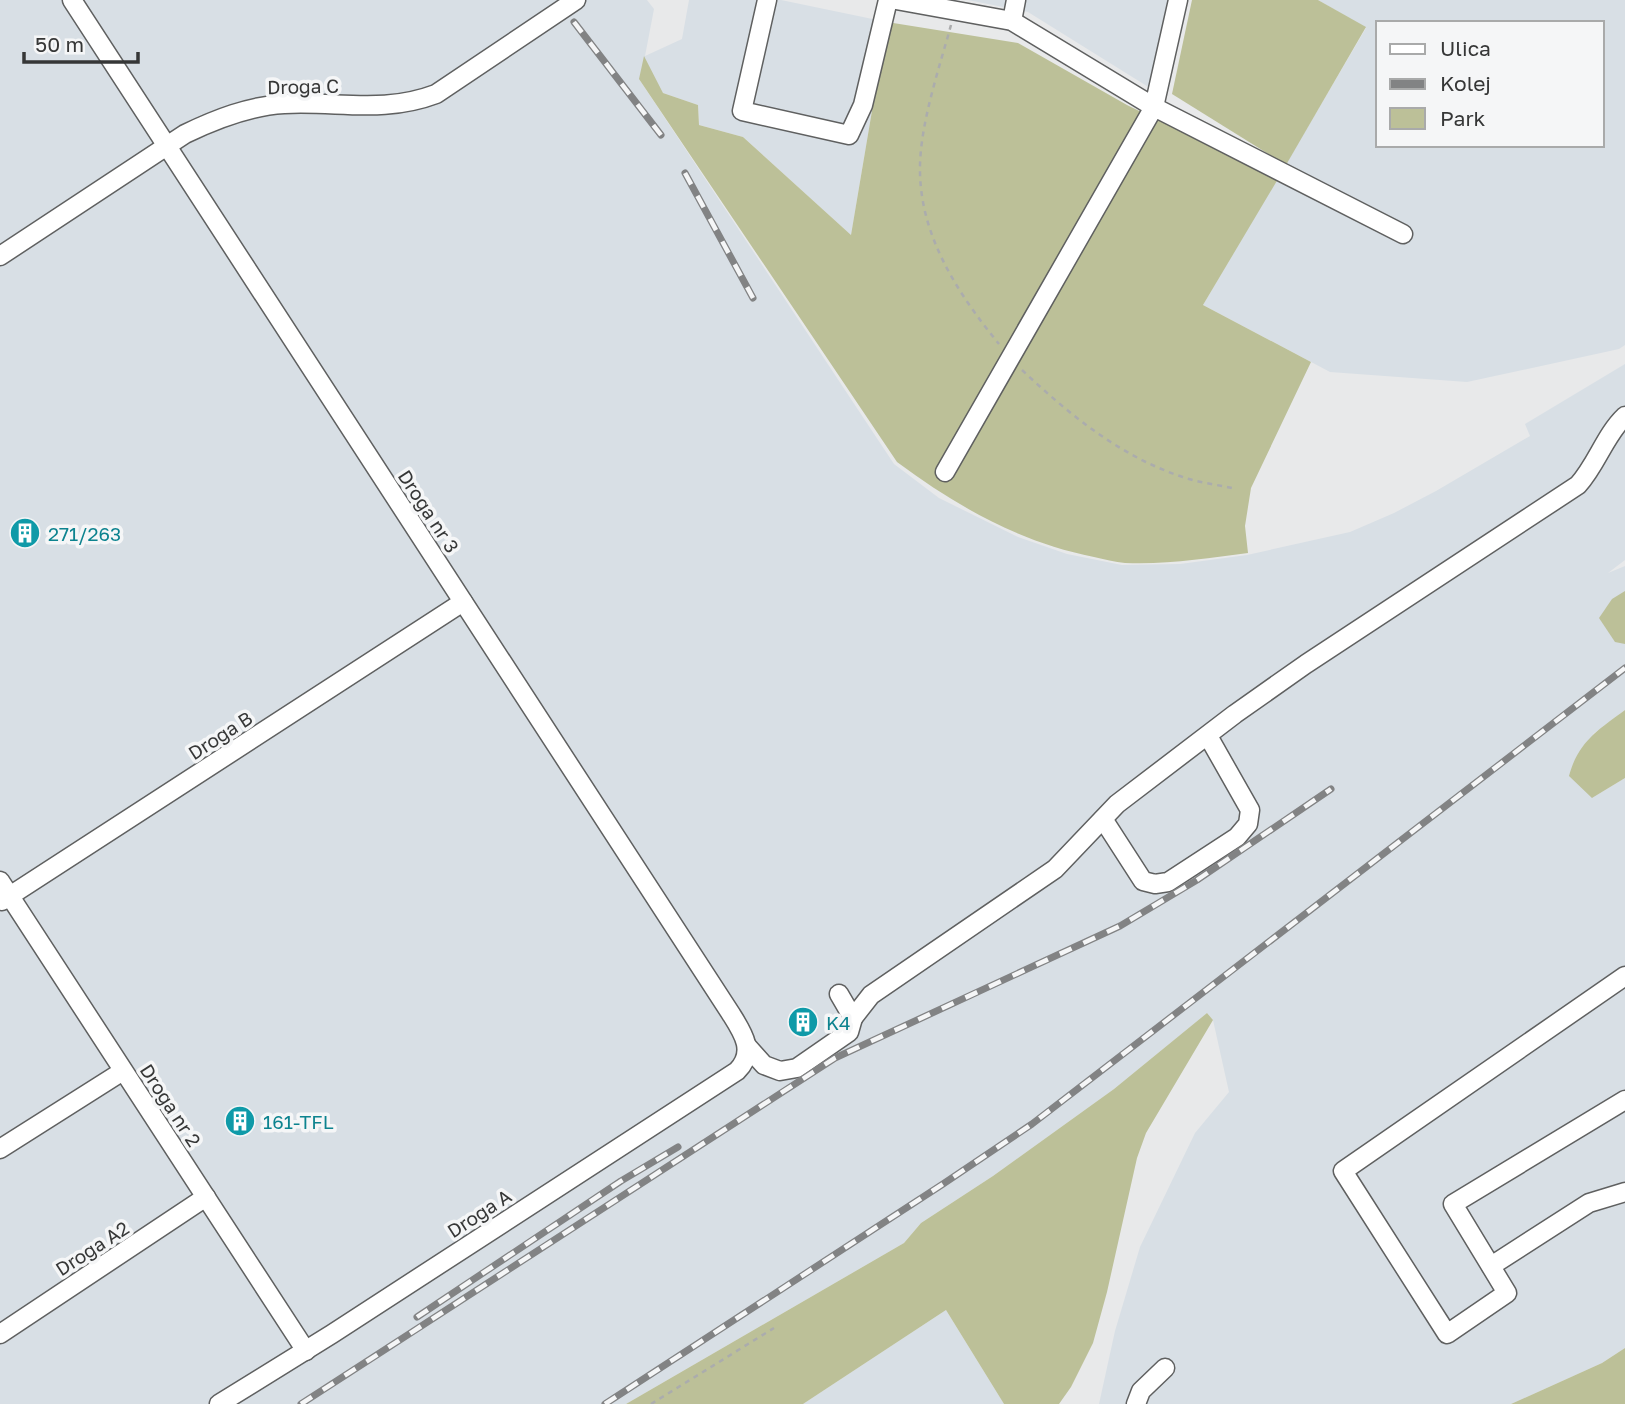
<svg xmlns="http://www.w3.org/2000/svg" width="1625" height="1404" viewBox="0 0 1625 1404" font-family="'Golos Text',sans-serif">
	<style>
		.built { fill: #d8dfe5; fill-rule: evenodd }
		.green { fill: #bcc098 }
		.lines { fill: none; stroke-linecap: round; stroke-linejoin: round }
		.minor-casing { stroke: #5f6060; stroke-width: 21 }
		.path { stroke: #abacad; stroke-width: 2.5; stroke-dasharray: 5 5; stroke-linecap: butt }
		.minor { stroke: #fff; stroke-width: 18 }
		.rail-casing { stroke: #828384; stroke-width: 7 }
		.rail { stroke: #f5f6f7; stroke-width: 4.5; stroke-dasharray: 13; stroke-linecap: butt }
		.labels { text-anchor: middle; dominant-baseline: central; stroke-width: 7; stroke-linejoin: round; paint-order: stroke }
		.street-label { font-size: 19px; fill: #363737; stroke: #f5f6f7 }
		.culture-label { font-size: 19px; fill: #0d838f; stroke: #f5f6f7; text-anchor: start }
	</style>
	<rect width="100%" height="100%" fill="#e8e9ea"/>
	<g class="built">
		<polygon points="0,0 647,0 654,9 645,56 682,39 689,0 781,0 887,22 851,235 743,137 699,125 698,105 663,93 639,79 894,464 939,498 1018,537 1067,554 1122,565 1180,564 1247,555 1350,532 1394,513 1436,491 1530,436 1525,424 1625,364 1625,560 1608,573 1625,566 1625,710 1593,734 1592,798 1625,778 1625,1348 1602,1363 1511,1404 1099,1404 1115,1331 1140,1247 1195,1133 1229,1092 1213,1020 1207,1013 1114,1089 993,1176 921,1223 904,1243 626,1404 0,1404"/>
		<polygon points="968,0 1169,0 1150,88 1028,12"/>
		<path d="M 1318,0 L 1625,0 L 1625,345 L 1619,349 L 1467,382 L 1330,372 L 1203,305 L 1366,28 ZM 1378,23 L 1602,23 L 1602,145 L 1378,145 Z"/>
		<polygon points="946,1310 1004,1404 803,1404"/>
	</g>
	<g class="green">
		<polygon points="1192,0 1318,0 1366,27 1286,165 1172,94"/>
		<path d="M 887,22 L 1018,43 L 1127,105 L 1278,179 L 1203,305 L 1311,362 L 1251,488 L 1245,526 L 1248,553 C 1208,558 1166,565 1125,563 C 1115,562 1104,559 1094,557 C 1019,542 958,507 897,462 L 639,79 L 644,56 L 663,93 L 698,105 L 699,125 L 743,137 L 851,235 Z"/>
		<polygon points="1625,591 1625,644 1615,642 1599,618 1612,599"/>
		<path d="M 1625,710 L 1625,778 L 1592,798 L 1569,776 C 1578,742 1598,730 1625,710 Z"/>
		<polygon points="1207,1013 1213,1020 1146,1133 1137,1158 1107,1292 1093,1343 1071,1387 1059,1404 1004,1404 946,1310 803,1404 626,1404 904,1243 921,1223 993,1176 1114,1089"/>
		<polygon points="1625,1348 1625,1404 1511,1404 1602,1363"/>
	</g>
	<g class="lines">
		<g class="minor-casing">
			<g id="minor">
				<path d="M 72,0 L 731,1014 C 743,1033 756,1052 737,1071 L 332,1334 L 219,1404"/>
				<polyline points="767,0 742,111 849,135 863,105 888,0"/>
				<polyline points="896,0 1012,21 1154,107 1178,0"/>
				<polyline points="1012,21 1016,0"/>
				<path d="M 0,256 L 185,134 C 216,119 249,106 284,104 C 338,101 383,114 436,94 L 576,0"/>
				<polyline points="945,472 1154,107 1403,234"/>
				<polyline points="1103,819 1143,881 1155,884 1168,882 1237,837 1248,824 1250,810 1208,736"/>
				<polyline points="0,881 306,1351"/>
				<polyline points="2,901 463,602"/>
				<polyline points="1625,976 1343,1171 1447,1334 1507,1293 1453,1204 1625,1100"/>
				<path d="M 853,1018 L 871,995 L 1055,869 L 1117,804 L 1235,714 L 1306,664 L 1578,485 C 1597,464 1605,435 1625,416"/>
				<polyline points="747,1046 764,1065 780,1071 797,1068 849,1032 853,1018 839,994"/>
				<polyline points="0,1149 123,1071"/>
				<polyline points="1491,1266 1589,1203 1625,1192"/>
				<polyline points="0,1334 206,1197"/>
				<polyline points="1136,1404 1141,1391 1165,1368"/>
			</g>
		</g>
		<g class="path">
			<path d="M 951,25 C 939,69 919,127 920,172 C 921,238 959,295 999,344"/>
			<path d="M 1022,370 C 1071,416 1123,459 1189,479 C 1203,483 1218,485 1232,488"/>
			<polyline points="651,1404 774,1328"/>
		</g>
		<use href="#minor" class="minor"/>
		<g class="rail-casing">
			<g id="rail">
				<polyline points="574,22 661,135"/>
				<polyline points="685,173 753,298"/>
				<polyline points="417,1317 621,1181 678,1147"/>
				<polyline points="301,1404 835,1058 1120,926 1197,880 1331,789"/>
				<polyline points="605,1404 943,1184 1032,1124 1625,668"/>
			</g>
		</g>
		<use href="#rail" class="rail"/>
	</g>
	<defs>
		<g id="building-disc" transform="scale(1.575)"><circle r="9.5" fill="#0f9aa8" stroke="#f5f6f7"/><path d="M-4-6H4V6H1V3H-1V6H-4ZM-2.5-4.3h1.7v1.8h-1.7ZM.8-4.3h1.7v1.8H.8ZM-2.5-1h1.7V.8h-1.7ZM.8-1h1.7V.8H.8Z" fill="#fff"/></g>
	</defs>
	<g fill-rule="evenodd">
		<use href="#building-disc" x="25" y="533"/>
		<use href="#building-disc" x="803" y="1022"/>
		<use href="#building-disc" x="240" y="1121"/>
	</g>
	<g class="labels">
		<g class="street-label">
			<text transform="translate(303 86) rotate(-1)">Droga C</text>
			<text transform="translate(429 511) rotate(57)">Droga nr 3</text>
			<text transform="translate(220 735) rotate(-33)">Droga B</text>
			<text transform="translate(171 1105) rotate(57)">Droga nr 2</text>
			<text transform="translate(479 1213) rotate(-33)">Droga A</text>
			<text transform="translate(92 1248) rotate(-33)">Droga A2</text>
		</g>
		<g class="culture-label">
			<text x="48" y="533">271/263</text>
			<text x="826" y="1022">K4</text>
			<text x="263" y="1121">161-TFL</text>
		</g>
	</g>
	<rect x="1376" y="21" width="228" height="126" fill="#f5f6f7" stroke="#a9aaaa" stroke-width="2"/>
	<rect x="1390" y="44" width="35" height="10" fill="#ffffff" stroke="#a9aaaa" stroke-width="2"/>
	<text x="1440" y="56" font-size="21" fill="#363737">Ulica</text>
	<rect x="1390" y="79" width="35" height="10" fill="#828384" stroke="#a9aaaa" stroke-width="2"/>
	<text x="1440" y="91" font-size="21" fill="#363737">Kolej</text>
	<rect x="1390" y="108" width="35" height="21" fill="#bcc098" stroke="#a9aaaa" stroke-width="2"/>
	<text x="1440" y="126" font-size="21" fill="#363737">Park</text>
	<path d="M24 52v10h114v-10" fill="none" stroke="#363737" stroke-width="3.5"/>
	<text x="35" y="52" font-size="21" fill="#363737" stroke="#f5f6f7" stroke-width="5" paint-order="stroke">50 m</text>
</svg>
